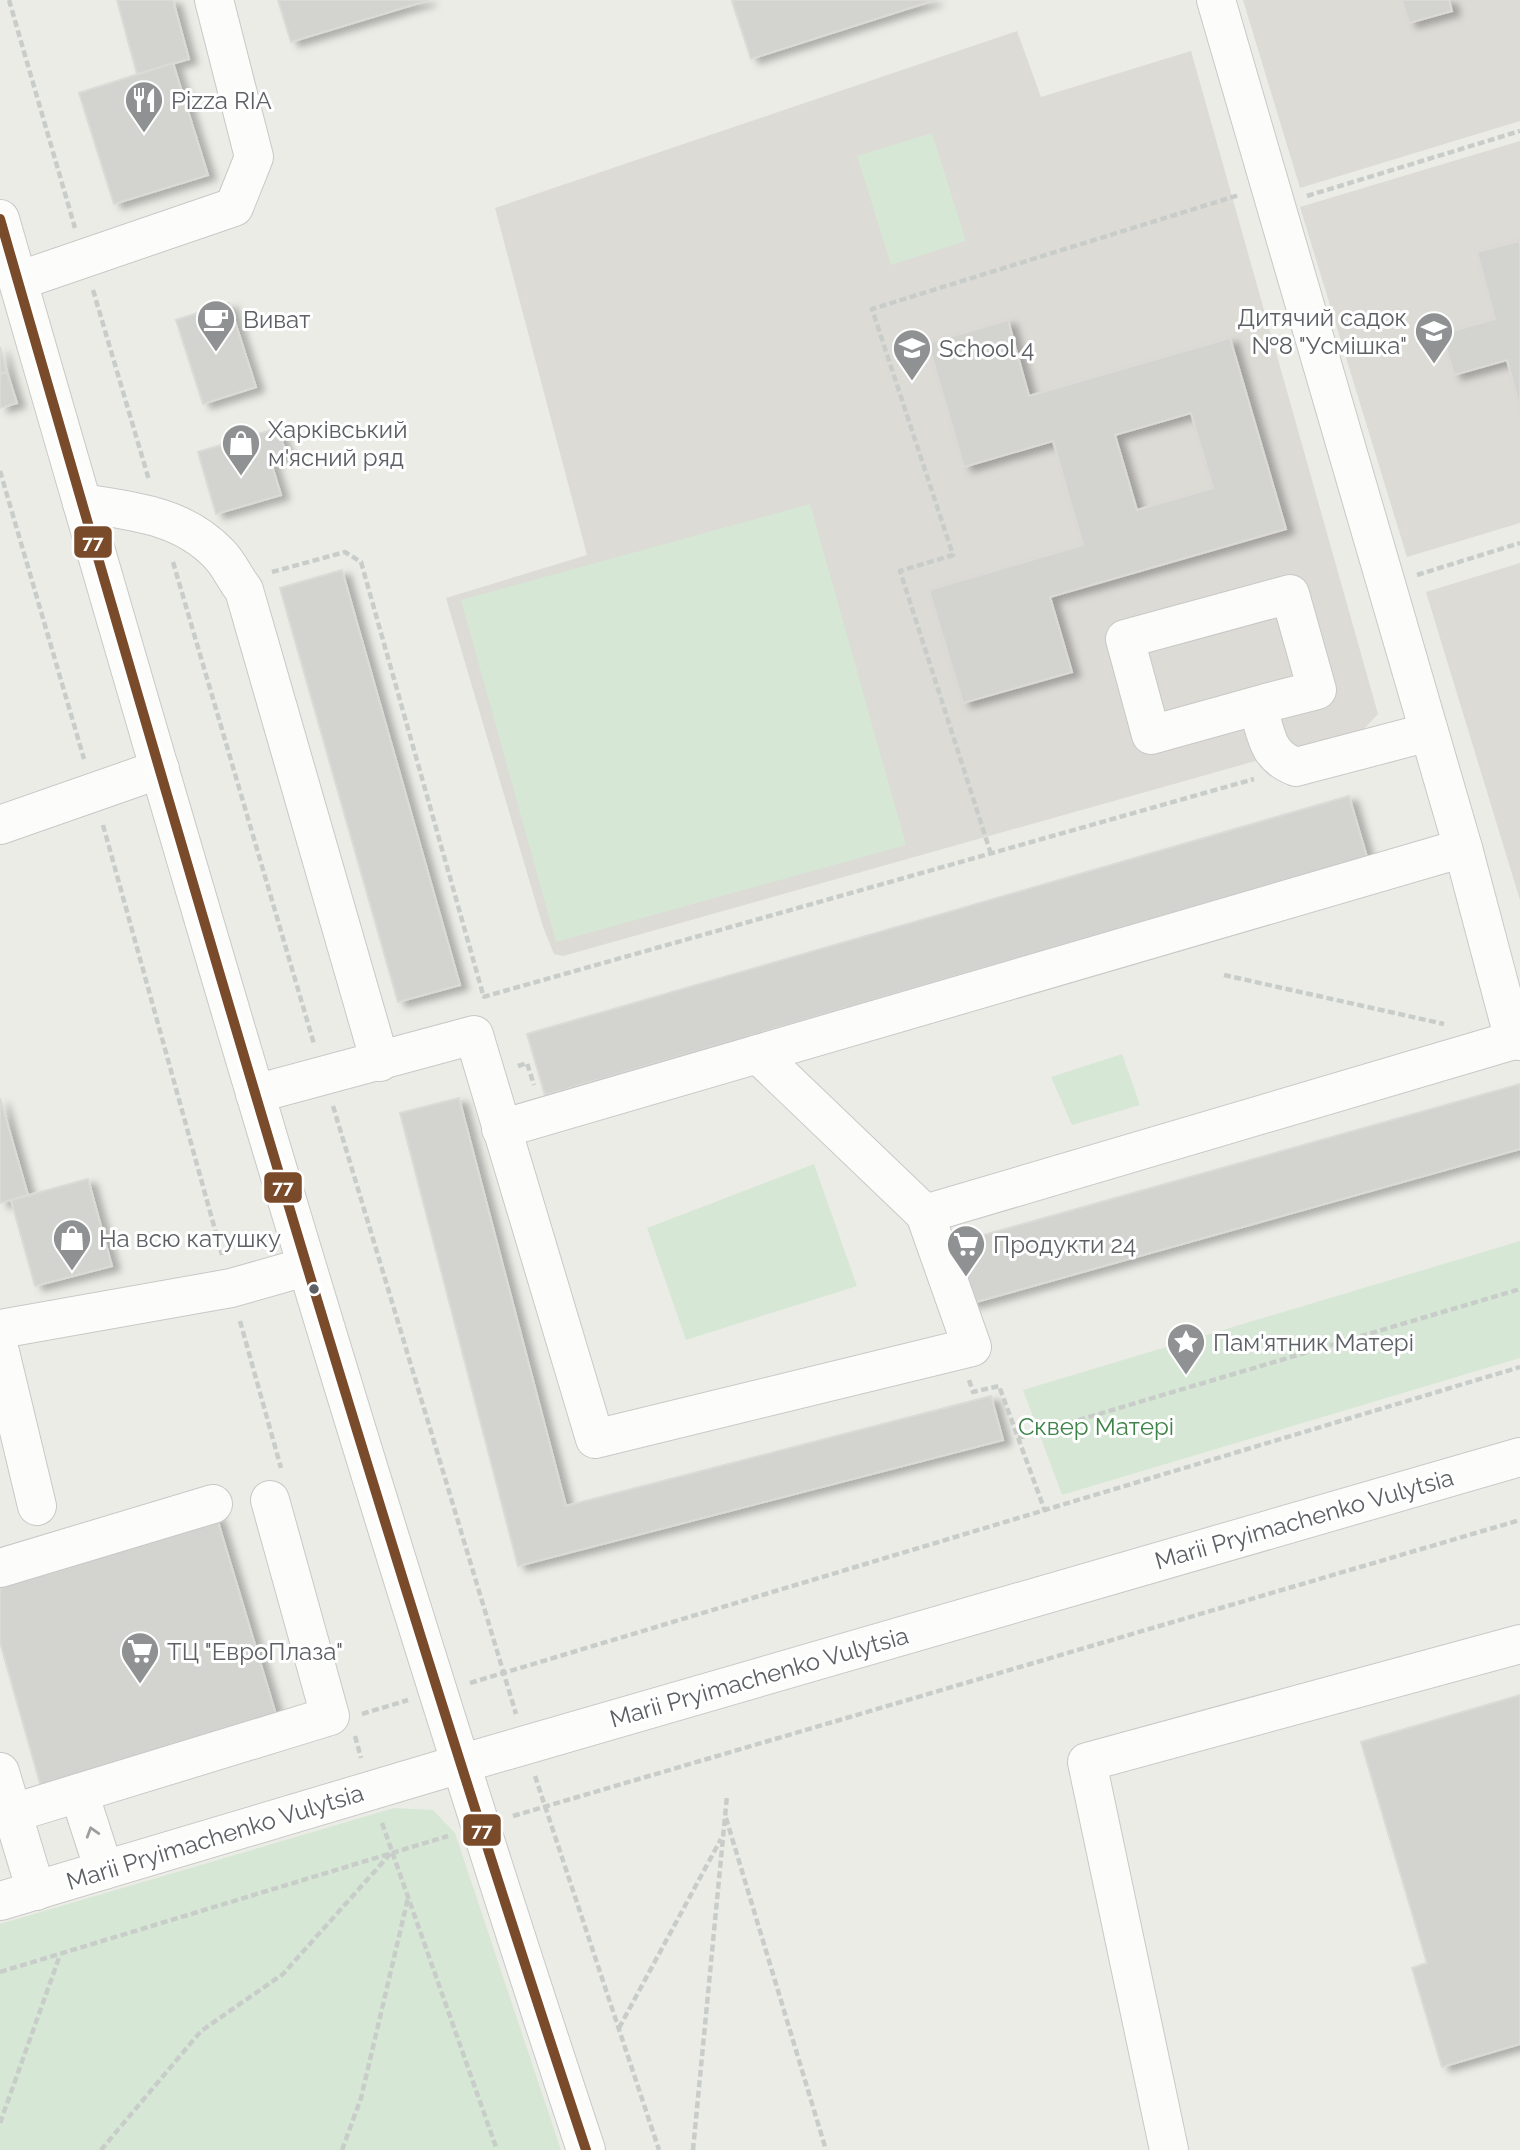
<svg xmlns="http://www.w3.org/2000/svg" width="1520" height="2150" viewBox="0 0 1520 2150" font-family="Raleway,sans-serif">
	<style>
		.education { fill: #dcdbd6 }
		.green { fill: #d6e7d5 }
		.building { fill: #d3d3d0; stroke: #dbdad6; stroke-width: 2; fill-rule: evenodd; filter: url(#shadow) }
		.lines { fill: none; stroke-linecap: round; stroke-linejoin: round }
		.minor-casing { stroke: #c8c8c8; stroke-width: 40 }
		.path { stroke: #c9cdca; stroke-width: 4.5; stroke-dasharray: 7 3.5; stroke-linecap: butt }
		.minor { stroke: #fcfcfb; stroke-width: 38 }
		.bus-1-casing { stroke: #fff; stroke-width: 16 }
		.bus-1 { stroke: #7a4b2a; stroke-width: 10 }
		.oneway { stroke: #9d9ea0 }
		.bus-dot { fill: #5d6064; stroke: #fff; stroke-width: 2.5 }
		.labels { text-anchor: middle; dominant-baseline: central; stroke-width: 6; stroke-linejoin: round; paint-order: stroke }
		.poi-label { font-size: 24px; fill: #5d6064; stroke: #fff; text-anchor: start }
		.park-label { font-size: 24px; fill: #3e8347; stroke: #fff }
		.street-label { font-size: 24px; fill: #5d6064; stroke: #fff }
		.line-badge { stroke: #fff; stroke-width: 2.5 }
		.badge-label { font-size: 19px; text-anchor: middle; font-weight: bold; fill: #fff }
	</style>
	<defs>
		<filter id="shadow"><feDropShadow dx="8" dy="4.5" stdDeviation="3.5" flood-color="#0004"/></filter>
	</defs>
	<rect width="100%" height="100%" fill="#ecece7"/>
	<g class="education">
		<polygon points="1243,0 1520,0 1520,121 1300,188"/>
		<polygon points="1017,31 1041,97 1191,51 1378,714 1362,731 563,956 554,954 543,927 446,598 587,555 495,208"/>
		<polygon points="1520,141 1520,523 1407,557 1300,207"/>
		<polygon points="1520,563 1520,900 1426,592"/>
	</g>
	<g class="green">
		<polygon points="932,133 966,241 891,265 857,156"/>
		<polygon points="810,504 906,845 556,942 461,600"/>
		<polygon points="1122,1054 1140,1105 1072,1125 1051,1077"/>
		<polygon points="814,1164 857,1286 686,1340 647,1228"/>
		<polygon points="1520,1241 1520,1358 1062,1495 1023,1390"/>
		<polygon points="394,1808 433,1810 455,1833 561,2150 0,2150 0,1924"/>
	</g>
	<g class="building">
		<polygon points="117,0 173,0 189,59 137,74"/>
		<polygon points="278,0 429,0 291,42"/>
		<polygon points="737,0 935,0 751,59 732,1"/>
		<polygon points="1402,0 1449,0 1452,11 1409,23"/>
		<polygon points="173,63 208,175 114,204 79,93"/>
		<polygon points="1519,241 1520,244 1520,407 1507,360 1454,375 1442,334 1495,319 1477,252"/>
		<polygon points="229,303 256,387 203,404 176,320"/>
		<path d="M 1008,320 L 1029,396 L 1230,338 L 1286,529 L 1050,597 L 1072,672 L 963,703 L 929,590 L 1083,545 L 1053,441 L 964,467 L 928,343 ZM 1191,413 L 1213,488 L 1137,510 L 1115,435 Z"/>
		<polygon points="0,347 7,372 0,374"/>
		<polygon points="7,372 17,403 0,408 0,374"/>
		<polygon points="278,428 286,454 270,459 281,495 216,514 198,452"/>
		<polygon points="342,570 460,985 398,1002 280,588"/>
		<polygon points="1349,796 1367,857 545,1095 527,1034"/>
		<polygon points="1520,1084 1520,1149 969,1304 952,1244"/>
		<polygon points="0,1098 28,1195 0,1203"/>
		<polygon points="459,1098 566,1506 991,1396 1003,1440 518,1566 400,1113"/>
		<polygon points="88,1179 112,1266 35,1286 11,1200"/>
		<polygon points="216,1515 280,1728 45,1801 0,1642 0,1579"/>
		<polygon points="1520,1695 1520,2044 1442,2067 1412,1968 1427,1963 1361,1742"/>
	</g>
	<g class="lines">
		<g class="minor-casing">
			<g id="minor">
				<polyline points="1216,0 1463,848 1514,1040 1520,1041"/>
				<path d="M 0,219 C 186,865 374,1512 586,2150"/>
				<polyline points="18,281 234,207 254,157 214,0"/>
				<path d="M 82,503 C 132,511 182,515 219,554 C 229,564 235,579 244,590 L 380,1062"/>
				<path d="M 1266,703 L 1151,735 L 1125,639 L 1290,594 L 1317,690 L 1266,703 L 1260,714 C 1267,739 1269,757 1296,767 L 1429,732"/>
				<polyline points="0,825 160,769"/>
				<polyline points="758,1054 925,1214 1514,1040"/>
				<polyline points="255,1094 474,1035 595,1439 972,1347 925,1214"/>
				<polyline points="501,1129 1463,848"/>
				<polyline points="0,1329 231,1288 305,1267"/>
				<polyline points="0,1352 37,1506"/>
				<polyline points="0,1568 213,1504"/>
				<polyline points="0,1772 36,1891"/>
				<polyline points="79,1793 104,1870"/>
				<polyline points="0,1817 330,1716 270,1500"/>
				<polyline points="0,1901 460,1764 1520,1457"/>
				<polyline points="1169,2150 1087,1762 1520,1644"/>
			</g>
		</g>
		<g class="path">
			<polyline points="9,0 75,228"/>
			<polyline points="1307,196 1520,131"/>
			<polyline points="93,290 149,480"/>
			<polyline points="0,471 84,759"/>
			<polyline points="173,562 314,1044"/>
			<polyline points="272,572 345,552 361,562 484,998"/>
			<polyline points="1417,575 1520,543"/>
			<polyline points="103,825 222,1255"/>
			<polyline points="991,854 900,571 953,555 872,309 1239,195"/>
			<polyline points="1224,975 1444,1024"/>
			<polyline points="483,997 1254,779"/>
			<polyline points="518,1066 527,1063 534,1085"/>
			<polyline points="333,1106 516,1714"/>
			<polyline points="240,1321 281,1468"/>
			<polyline points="969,1380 973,1392 999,1386 1045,1511"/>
			<polyline points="1018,1438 1520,1289"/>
			<polyline points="470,1683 1520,1367"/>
			<polyline points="362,1714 408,1700"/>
			<polyline points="355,1736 361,1758"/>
			<polyline points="535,1776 659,2150"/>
			<polyline points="513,1816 1520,1520"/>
			<polyline points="726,1818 826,2150"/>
			<polyline points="382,1823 497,2150"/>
			<polyline points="0,1972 448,1836"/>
			<polyline points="619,2028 721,1839"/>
			<polyline points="0,2123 60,1955"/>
			<polyline points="101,2150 201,2031 283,1974 391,1853"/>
			<polyline points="342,2150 361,2098 408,1898"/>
			<polyline points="693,2150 727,1796"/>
		</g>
		<use href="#minor" class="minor"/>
		<g class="bus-1-casing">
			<path id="bus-1" d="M 0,219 C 186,865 374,1512 586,2150"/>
		</g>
		<use href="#bus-1" class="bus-1"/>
	</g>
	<defs><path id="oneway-chevron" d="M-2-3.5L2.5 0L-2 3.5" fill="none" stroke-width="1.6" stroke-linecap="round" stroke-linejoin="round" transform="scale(1.75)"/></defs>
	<use class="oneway" href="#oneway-chevron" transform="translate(92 1832) rotate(-107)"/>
	<defs>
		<g id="restaurant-pin" transform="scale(2.0125)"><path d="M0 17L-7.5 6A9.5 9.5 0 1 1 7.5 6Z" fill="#8f9192" stroke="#fff"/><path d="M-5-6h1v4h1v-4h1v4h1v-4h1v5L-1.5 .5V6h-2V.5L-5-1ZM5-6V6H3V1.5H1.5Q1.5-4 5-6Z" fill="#fff"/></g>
		<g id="cafe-pin" transform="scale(2.0125)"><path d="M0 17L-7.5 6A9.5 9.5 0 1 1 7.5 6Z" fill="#8f9192" stroke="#fff"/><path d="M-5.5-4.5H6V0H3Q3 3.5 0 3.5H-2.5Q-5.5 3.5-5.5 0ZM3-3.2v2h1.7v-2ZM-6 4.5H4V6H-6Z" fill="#fff"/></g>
		<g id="school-pin" transform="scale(2.0125)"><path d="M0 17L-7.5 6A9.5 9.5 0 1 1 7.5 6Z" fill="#8f9192" stroke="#fff"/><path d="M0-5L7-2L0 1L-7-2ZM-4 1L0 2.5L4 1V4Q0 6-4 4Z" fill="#fff"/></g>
		<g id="shop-pin" transform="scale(2.0125)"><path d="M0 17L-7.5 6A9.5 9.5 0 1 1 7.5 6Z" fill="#8f9192" stroke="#fff"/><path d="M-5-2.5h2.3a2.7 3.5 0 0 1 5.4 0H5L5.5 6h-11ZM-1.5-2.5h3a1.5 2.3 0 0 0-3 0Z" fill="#fff"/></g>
		<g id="supermarket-pin" transform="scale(2.0125)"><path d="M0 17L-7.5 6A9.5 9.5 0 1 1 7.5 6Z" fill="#8f9192" stroke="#fff"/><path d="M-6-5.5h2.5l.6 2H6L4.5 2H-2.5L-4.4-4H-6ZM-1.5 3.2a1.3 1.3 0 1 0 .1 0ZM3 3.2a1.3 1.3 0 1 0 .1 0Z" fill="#fff"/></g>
		<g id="sight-pin" transform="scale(2.0125)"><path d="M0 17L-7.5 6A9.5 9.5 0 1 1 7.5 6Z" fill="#8f9192" stroke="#fff"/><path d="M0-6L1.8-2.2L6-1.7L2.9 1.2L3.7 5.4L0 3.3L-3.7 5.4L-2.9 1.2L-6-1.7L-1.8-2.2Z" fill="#fff"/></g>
	</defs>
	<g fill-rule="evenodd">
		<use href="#restaurant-pin" x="144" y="100"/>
		<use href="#cafe-pin" x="216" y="319"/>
		<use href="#school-pin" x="1434" y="331"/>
		<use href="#school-pin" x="912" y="348"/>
		<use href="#shop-pin" x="241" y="443"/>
		<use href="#shop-pin" x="72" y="1238"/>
		<use href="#supermarket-pin" x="966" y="1244"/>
		<use href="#sight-pin" x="1186" y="1342"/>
		<use href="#supermarket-pin" x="140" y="1651"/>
	</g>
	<circle class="bus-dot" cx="314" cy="1289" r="6"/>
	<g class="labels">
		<g class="poi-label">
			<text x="171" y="100">Pizza RIA</text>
			<text x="1407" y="317" text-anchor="end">Дитячий садок<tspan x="1407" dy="28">№8 "Усмішка"</tspan></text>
			<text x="243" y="319">Виват</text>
			<text x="939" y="348">School 4</text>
			<text x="268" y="429">Харківський<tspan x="268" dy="28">м'ясний ряд</tspan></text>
			<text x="99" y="1238">На всю катушку</text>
			<text x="993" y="1244">Продукти 24</text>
			<text x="1213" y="1342">Пам'ятник Матері</text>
			<text x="167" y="1651">ТЦ "ЕвроПлаза"</text>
		</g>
		<g class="park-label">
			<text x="1096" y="1426">Сквер Матері</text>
		</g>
		<g class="street-label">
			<text transform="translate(1304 1519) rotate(-16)">Marii Pryimachenko Vulytsia</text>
			<text transform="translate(759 1677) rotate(-16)">Marii Pryimachenko Vulytsia</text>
			<text transform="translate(215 1837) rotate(-17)">Marii Pryimachenko Vulytsia</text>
		</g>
	</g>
	<g class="line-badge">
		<rect x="73" y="525" width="40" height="34" rx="7" fill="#7a4b2a"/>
		<rect x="263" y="1171" width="40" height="33" rx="7" fill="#7a4b2a"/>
		<rect x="462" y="1813" width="40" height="34" rx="7" fill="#7a4b2a"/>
	</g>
	<g class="badge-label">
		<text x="93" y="549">77</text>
		<text x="283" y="1194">77</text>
		<text x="482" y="1837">77</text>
	</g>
</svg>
